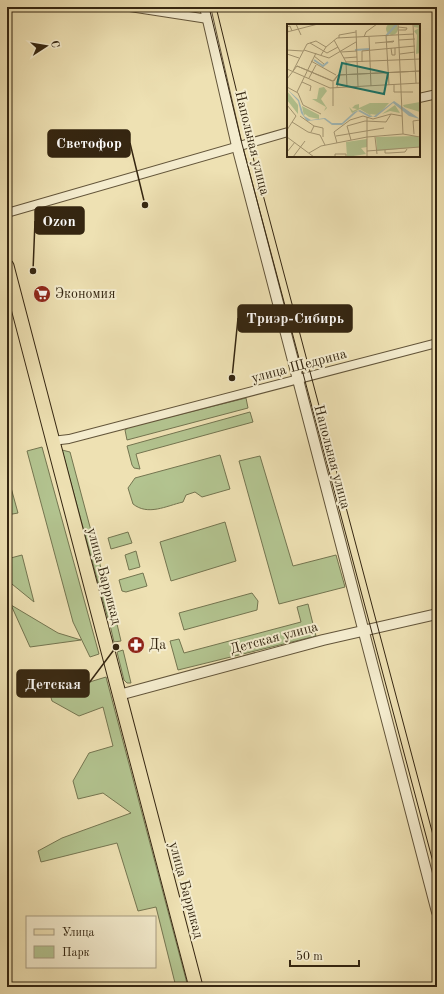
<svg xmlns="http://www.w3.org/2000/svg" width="444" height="994" viewBox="0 0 444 994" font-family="'Old Standard TT',serif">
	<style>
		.green { fill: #b3c490; stroke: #747550 }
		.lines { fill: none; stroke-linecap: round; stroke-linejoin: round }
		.minor-casing { stroke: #63553a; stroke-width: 10 }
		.tertiary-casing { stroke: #63553a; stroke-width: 12 }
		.primary-casing { stroke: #352611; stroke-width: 15 }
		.minor { stroke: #f4ecce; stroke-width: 8 }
		.tertiary { stroke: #f4ecce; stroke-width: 10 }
		.primary { stroke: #eee1b3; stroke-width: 13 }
		.tram { stroke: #352611; stroke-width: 1 }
		.labels { text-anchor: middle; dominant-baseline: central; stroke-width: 4; stroke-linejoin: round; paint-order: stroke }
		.street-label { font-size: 14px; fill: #352611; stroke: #f4ecce }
		.poi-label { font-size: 14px; fill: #352611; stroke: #f4ecce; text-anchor: start }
		.inset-river { fill: none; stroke: #a0bab9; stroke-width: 2 }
		.inset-road { fill: none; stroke: #a49672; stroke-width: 1 }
		.view { fill: #0f766e; fill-opacity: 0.15; stroke: #0f766e; stroke-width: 2 }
		.inset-edge { fill: none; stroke: #352611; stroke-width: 2 }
		.leader { fill: none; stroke: #352611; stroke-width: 1.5 }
		.callout-dot { fill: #352611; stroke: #f4ecce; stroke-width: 1.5 }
		.callout { fill: #352611; stroke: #352611; stroke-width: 1.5 }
		.callout-label { font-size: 15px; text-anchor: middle; font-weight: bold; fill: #fff }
	</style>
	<rect width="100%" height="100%" fill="#eee1b3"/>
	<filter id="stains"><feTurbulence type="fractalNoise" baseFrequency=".005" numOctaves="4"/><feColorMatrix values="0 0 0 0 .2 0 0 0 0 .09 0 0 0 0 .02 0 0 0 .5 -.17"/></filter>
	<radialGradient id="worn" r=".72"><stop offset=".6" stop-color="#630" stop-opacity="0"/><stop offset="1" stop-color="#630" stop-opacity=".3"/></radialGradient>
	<g class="green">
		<polygon points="246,398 248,408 127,440 125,430 129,427"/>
		<polygon points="250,412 253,422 136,454 140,469 134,468 132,465 127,446"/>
		<polygon points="42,447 99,654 90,657 73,622 27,451"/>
		<polygon points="62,450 70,452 114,617 108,619"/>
		<path d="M 220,455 L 230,489 L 202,497 L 195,492 L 186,495 L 183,502 C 166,506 148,516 133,504 L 128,488 L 135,478 Z"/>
		<polygon points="260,456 293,566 336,555 345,587 279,604 239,461"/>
		<polygon points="7,473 18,513 7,515"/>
		<polygon points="225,522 236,561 171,581 160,542"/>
		<polygon points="128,532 132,543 111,549 108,538"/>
		<polygon points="136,551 140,567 129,570 125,555"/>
		<polygon points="22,555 34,602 7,580 7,559"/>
		<polygon points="143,573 147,586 126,592 122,591 119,580"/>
		<polygon points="252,593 258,601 257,610 184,630 179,613"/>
		<polygon points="308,604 316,636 178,670 170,641 179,639 184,653 301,622 297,607"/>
		<polygon points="11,605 58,633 81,640 30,647"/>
		<polygon points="117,624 121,641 114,642 110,625"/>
		<polygon points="123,650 131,683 127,683 124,680 117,652"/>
		<polygon points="106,677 188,987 176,987 156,907 138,911 117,843 41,862 38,851 62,838 131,813 103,793 78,799 73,781 89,753 113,746 103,707 79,716 52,701 50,694"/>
	</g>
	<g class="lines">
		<g class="minor-casing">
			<g id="minor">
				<polyline points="130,7 208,19"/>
				<polyline points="419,98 437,94"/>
				<polyline points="7,213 288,132"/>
				<polyline points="52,441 69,439 437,343"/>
			</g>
		</g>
		<g class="tertiary-casing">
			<g id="tertiary">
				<polyline points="205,7 237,146 437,912"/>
				<polyline points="119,695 323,640 437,614"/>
			</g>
		</g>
		<g class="primary-casing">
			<polyline id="primary" points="7,266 196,987"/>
		</g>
		<use href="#minor" class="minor"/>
		<use href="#tertiary" class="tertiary"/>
		<use href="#primary" class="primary"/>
		<g class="tram">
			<polyline points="209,7 242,144 437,877"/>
			<polyline points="216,7 249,142 437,850"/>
		</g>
	</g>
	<defs>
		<g id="supermarket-disc" transform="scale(0.9)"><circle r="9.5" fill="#8f2418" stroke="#f4ecce"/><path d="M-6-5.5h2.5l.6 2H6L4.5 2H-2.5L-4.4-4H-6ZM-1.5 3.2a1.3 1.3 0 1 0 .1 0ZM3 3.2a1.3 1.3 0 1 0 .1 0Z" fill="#fff"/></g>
		<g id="pharmacy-disc" transform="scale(0.9)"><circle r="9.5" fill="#8f2418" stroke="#f4ecce"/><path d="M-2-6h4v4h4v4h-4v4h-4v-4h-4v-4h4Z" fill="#fff"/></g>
	</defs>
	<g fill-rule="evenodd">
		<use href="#supermarket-disc" x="42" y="294"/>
		<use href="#pharmacy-disc" x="136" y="645"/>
	</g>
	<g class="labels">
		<g class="street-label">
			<text transform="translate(252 143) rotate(76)">Напольная улица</text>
			<text transform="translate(299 366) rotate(-15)">улица Щедрина</text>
			<text transform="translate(332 457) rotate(75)">Напольная улица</text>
			<text transform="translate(104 576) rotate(75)">улица Баррикад</text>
			<text transform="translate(274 638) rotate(-15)">Детская улица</text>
			<text transform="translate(186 890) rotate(75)">улица Баррикад</text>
		</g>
		<g class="poi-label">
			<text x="55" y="294">Экономия</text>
			<text x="149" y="645">Да</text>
		</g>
	</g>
	<g transform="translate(287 24)">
		<rect width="133" height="133" fill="#eee1b3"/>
		<path d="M99 5a6 6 0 1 1 12 0a6 6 0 1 1-12 0ZM 127,0 L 133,0 L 133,29 L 129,30 L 130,11 L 127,7 L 132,4 L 127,3 ZM 37,63 L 40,67 L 34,75 L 40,84 L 37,87 L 39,83 L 25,75 L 30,75 L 32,64 ZM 0,67 L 11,81 L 11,90 L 0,76 ZM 133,78 L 133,88 L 117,83 L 116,81 ZM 83,79 L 102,79 L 91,91 L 83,90 L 86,93 L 73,85 L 65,89 L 62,83 L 66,87 L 70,85 L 65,84 L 68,81 L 72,80 L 72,84 ZM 108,81 L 113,89 L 103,87 L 95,90 ZM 15,82 L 32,91 L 32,95 L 22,93 L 18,90 L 17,92 ZM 129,112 L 133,114 L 133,123 L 90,127 L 89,113 ZM 80,115 L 80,123 L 74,124 L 79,130 L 60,133 L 59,118 Z" fill="#b3c490"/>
		<path d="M 0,65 L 12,76 L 17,92 L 24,96 L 38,94 L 45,99 L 55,99 L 67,88 L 73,86 L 86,93 L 107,77 L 133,95 L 122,92 L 106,79 L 89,93 L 82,93 L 71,87 L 55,101 L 45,101 L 37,95 L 20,97 L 14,89 L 11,77 Z" fill="#a0bab9"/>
		<path class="inset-river" d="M 99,12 L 110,0M 68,26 L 83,25M 27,36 L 36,42 L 41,38"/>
		<path class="inset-road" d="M 9,0 L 14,11M 126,0 L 129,59M 111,3 L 120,4 L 119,6 L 112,6M 69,6 L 71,62M 0,8 L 31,0M 1,8 L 0,3 L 3,2 L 5,7M 99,11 L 102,61M 77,13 L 79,8 L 90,0M 82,13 L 84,62M 52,14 L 52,11 L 69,8M 47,16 L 59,38 L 60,63M 112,16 L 128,15M 23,19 L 40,29 L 51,23M 88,19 L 100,18 L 106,18 L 107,17 L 100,18M 104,24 L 105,31 L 108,31 L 108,24M 0,26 L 16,27M 17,26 L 42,34 L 69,18M 54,28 L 70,27M 0,30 L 12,34M 113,30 L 128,28M 34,31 L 39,23 L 50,14 L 127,10M 27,32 L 37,40M 57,34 L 70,33M 24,37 L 49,51M 59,38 L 133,35M 75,38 L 75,27 L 128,22M 10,42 L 45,57M 0,45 L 43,64 L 133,59M 6,47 L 20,20 L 29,17 L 39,23M 22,54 L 29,41M 0,55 L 10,42 L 46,57 L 51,51 L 133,47M 47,57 L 51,51 L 133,47M 15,58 L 24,62 L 23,67M 107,61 L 107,68 L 126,68M 0,63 L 11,69 L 16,81 L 34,90M 50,63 L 53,51M 10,68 L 29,29M 0,81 L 9,92 L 0,106M 46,82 L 46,57M 13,92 L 27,102 L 24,108M 5,98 L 21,108 L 33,111 L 38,121M 27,102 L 36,104 L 36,113M 60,102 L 78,97 L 99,98 L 104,90 L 115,92M 60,102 L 64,116M 116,110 L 133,113M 127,110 L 126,97 L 133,96M 49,112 L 97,104M 0,113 L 27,133M 88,113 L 90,130M 50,119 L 47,108 L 63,96 L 76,92 L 86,95 L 104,90M 98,126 L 98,129 L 102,129 L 118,128 L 120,125M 80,127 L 133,123M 0,128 L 8,118M 22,129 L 34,122 L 80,113 L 80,93M 6,133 L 18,117M 48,133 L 48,130 L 59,130 L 59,133M 80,133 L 80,113 L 116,110 L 111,0"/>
		<path class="view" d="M 55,39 L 101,49 L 97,70 L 50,60 Z"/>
		<rect width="133" height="133" class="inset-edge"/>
	</g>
	<path class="leader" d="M145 205L130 143M33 271L35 221M232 378L238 318M116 647L89 683"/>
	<g class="callout-dot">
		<circle cx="145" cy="205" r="4"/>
		<circle cx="33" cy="271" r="4"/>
		<circle cx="232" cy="378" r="4"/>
		<circle cx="116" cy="647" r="4"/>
	</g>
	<g class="callout">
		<rect x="48" y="130" width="82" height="27" rx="4"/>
		<rect x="35" y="207" width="49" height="27" rx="4"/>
		<rect x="238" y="305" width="114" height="27" rx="4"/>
		<rect x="17" y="670" width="72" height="27" rx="4"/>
	</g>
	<g class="callout-label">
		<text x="89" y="148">Светофор</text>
		<text x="59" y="226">Ozon</text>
		<text x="295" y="323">Триэр-Сибирь</text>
		<text x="53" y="689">Детская</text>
	</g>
	<rect width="444" height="994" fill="none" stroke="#eee1b3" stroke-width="24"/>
	<rect x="8" y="8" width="428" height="978" fill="none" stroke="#352611" stroke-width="2"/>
	<rect x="12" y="12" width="420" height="970" fill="none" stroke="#352611"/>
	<rect x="26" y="916" width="130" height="52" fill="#f4ecce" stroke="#a89d82"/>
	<rect x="34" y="929" width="20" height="6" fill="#eee1b3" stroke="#a89d82"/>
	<text x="62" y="936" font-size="12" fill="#352611">Улица</text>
	<rect x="34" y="946" width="20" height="12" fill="#b3c490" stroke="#a89d82"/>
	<text x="62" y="956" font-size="12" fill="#352611">Парк</text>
	<g transform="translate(46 46) rotate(78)" stroke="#f4ecce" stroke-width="3" paint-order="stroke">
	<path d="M0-3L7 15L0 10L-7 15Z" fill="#352611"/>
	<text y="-6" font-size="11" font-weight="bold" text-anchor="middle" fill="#352611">С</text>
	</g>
	<path d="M290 960v6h69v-6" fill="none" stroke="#352611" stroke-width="2"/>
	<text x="296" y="960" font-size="12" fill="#352611" stroke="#f4ecce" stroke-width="3" paint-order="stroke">50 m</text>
	<rect width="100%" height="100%" filter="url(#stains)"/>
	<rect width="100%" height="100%" fill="url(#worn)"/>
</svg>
